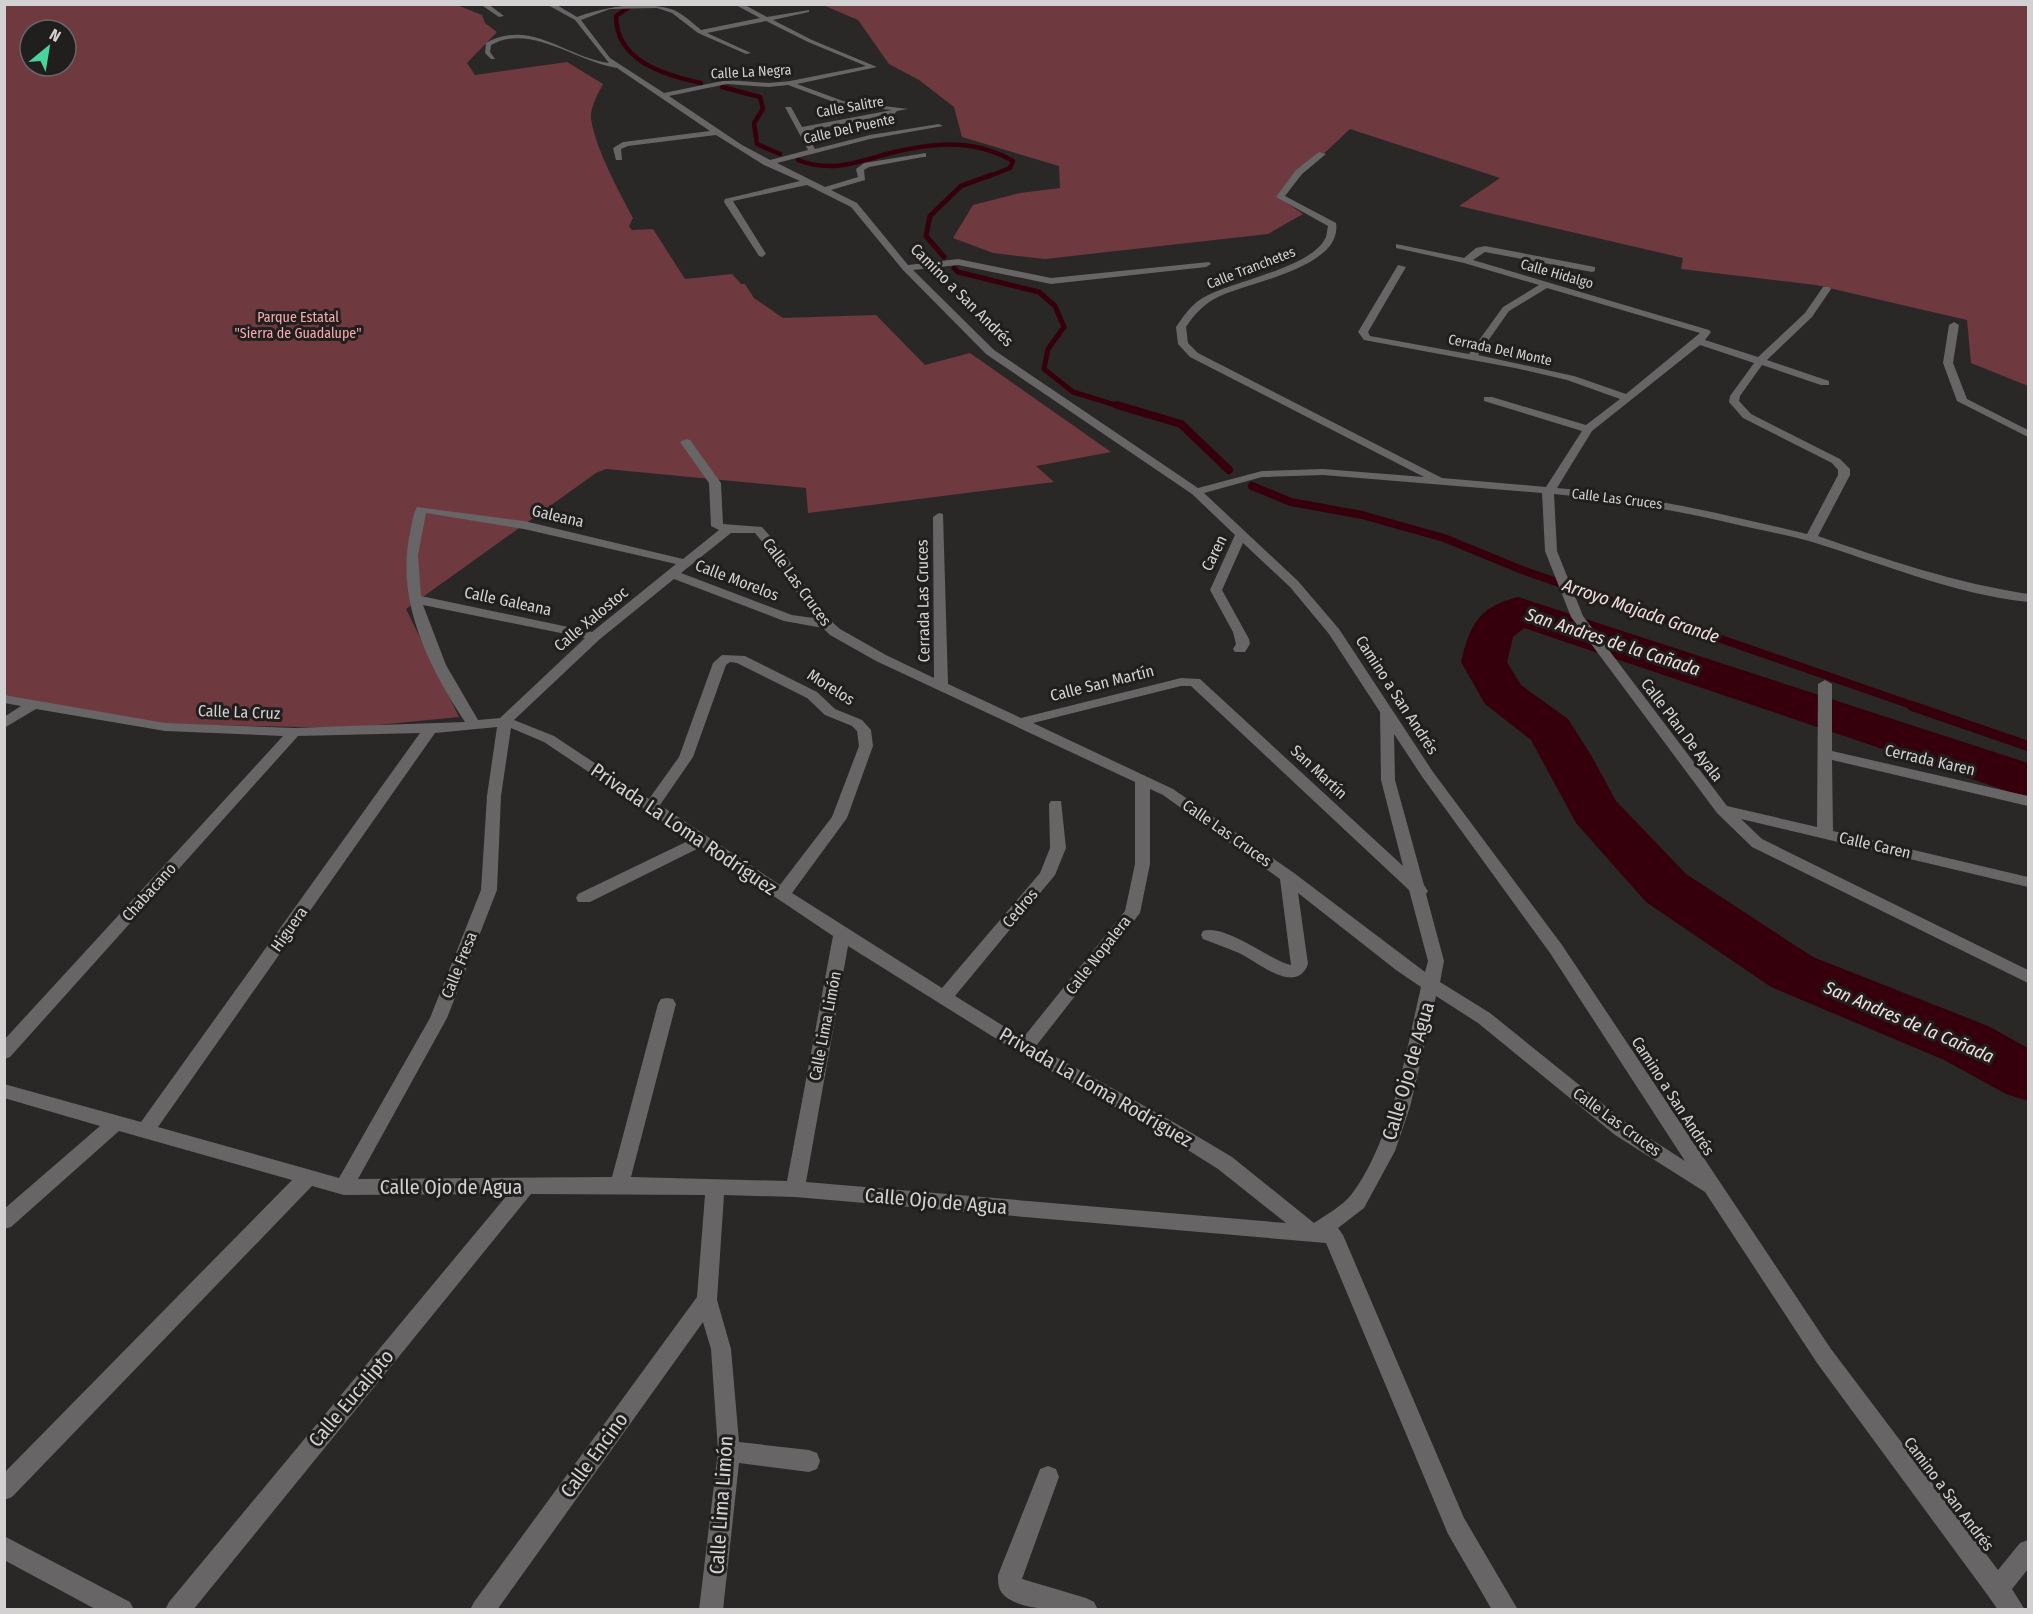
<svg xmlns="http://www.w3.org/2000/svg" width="2033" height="1614" viewBox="0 0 2033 1614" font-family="'Fira Sans Condensed',sans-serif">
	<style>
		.green { fill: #6f3940; fill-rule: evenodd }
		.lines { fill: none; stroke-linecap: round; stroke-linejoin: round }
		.stream-far3 { stroke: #35000b; stroke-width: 4.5 }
		.stream-far2 { stroke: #35000b; stroke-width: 5 }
		.stream-far1 { stroke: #35000b; stroke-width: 8 }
		.stream { stroke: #35000b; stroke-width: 10 }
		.river { fill: #35000b; fill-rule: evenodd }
		.minor { fill: #676566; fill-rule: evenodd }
		.labels { text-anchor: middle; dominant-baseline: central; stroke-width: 6; stroke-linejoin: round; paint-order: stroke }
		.far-street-label { font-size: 14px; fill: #d4d1d2; stroke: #211e1e }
		.far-park-label { font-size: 14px; fill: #f9a9b0; stroke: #211e1e }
		.street-label { font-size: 16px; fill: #d4d1d2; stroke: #211e1e }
		.water-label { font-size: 18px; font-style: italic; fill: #f1dcdd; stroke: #211e1e }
		.near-street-label { font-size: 20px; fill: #d4d1d2; stroke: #211e1e }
	</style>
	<rect width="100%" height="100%" fill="#2a2727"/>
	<g class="green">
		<path d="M 4,5 L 457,5 L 482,15 L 485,23 L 497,32 L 467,63 L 475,75 L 567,62 L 603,84 C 598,94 590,107 591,119 C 595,147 619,192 633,218 L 629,226 L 632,230 L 653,229 L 685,279 L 732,274 L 741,284 L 745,284 L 754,298 L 783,318 L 876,315 L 925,365 L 970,353 L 1111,452 L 1036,466 L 1054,482 L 808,513 L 806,488 L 606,469 L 596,473 L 406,609 L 459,717 L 348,728 L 163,724 L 5,696 ZM 30,30 L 66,30 L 66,66 L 30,66 Z"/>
		<polygon points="823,5 2028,5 2028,386 1971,363 1967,320 1816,285 1681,269 1683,258 1459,206 1500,178 1350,129 1284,191 1284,201 1303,214 1268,234 1045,259 993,253 953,238 973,205 1020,193 1060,188 1059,166 962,137 954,107 919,80 889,64 858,20"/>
	</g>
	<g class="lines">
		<g class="stream-far3">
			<path d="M 628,8 L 616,16 C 616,61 664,75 701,83"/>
			<polyline points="722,87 760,97 763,109 754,123 757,144 780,154"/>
			<path d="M 798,160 C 828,172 853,164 883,155 C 928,143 971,137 1013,161 L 1010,168 L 987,177"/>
		</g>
		<g class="stream-far2">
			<polyline points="944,257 926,236 930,216 961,186 991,175"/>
			<polyline points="954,268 958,272 1039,292 1055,306 1064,327 1048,349 1044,369 1073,392 1122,407"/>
		</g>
		<g class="stream-far1">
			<polyline points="1117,405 1181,424 1229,470"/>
			<polyline points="1252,486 1291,502 1362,515 1444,538 1522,570 1917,707"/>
		</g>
		<polyline class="stream" points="1912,706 2028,746"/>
		<path class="river" d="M 1518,597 L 2028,763 L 2028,798 L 1524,628 L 1513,637 L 1507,662 L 1521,685 L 1568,719 L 1591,755 L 1616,801 L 1686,874 L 1813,957 L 1988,1026 L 2028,1048 L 2028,1101 L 2006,1094 L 1944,1060 L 1771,987 L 1646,902 L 1576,823 L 1531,740 L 1485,704 L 1461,662 C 1470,625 1478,607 1518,597 Z"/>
		<g class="minor">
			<polygon points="480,4 488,4 504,16 499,17"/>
			<path d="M 546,4 L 555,4 L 577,17 C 606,6 645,0 674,10 C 684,15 693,23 701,30 L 760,18 L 734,4 L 743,4 L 767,17 L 809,10 L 809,12 L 773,20 L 812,40 L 877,67 L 797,84 L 843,101 L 908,109 L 897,111 L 894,114 L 805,131 L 815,149 L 870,135 L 939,124 L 943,126 L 870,139 L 777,163 L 825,187 L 858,177 L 856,169 L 864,163 L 926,153 L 926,157 L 923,157 L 869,167 L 864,170 L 865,180 L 831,190 L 857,203 L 908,265 L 958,259 L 1051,278 L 1209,262 L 1211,264 L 1206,267 L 1051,284 L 958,265 L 913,270 L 994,350 L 1198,488 L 1262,471 L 1323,469 L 1424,477 L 1190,357 L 1178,344 L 1176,327 C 1183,317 1190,306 1201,299 C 1230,281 1309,269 1325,239 C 1327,236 1327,230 1328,226 L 1276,197 L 1296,170 L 1319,152 L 1326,154 L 1302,174 L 1285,196 L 1336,223 C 1343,267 1250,282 1220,296 C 1205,303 1195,313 1186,327 L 1188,343 L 1198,353 L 1442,478 L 1546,487 L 1582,431 L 1484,401 L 1484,397 L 1492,397 L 1586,425 L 1620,399 L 1567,380 L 1515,368 L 1364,340 L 1358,332 L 1398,265 L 1406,267 L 1368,332 L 1370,336 L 1469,354 L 1503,307 L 1539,285 L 1464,263 L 1396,248 L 1396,244 L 1464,258 L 1476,248 L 1485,246 L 1595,267 L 1595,271 L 1592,272 L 1485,252 L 1473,260 L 1709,330 L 1711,332 L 1705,340 L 1758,357 L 1805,313 L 1823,287 L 1829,287 L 1831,289 L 1812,317 L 1767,360 L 1829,381 L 1829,385 L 1821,385 L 1762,365 L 1740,396 L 1739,401 L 1751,414 L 1840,459 L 1850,469 L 1850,475 L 1818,536 C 1887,560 1956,583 2028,594 L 2028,602 C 1953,594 1881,563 1809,541 C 1787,535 1765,531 1743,526 C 1680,511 1618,500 1554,494 L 1557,551 L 1583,616 L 1727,806 L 1817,827 L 1818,684 L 1825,680 L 1832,684 L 1832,751 L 2028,796 L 2028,806 L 1832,760 L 1833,831 L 2028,877 L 2028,887 L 1741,819 L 1762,839 L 2028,970 L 2028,983 L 1752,847 L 1717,813 L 1571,617 L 1545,551 L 1542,493 L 1323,475 L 1262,477 L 1204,493 L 1298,581 L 1339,629 L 1433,772 L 1562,945 L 1831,1349 L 1998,1570 L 2020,1543 L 2028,1540 L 2028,1569 L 2012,1589 L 2025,1610 L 1998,1610 L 1989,1597 L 1817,1363 L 1705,1192 L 1615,1135 L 1478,1023 L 1436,996 L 1410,1107 L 1395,1151 L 1364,1208 L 1338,1228 L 1343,1235 L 1464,1518 L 1518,1610 L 1492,1610 L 1448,1534 L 1326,1243 L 795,1197 L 724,1195 L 717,1300 L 731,1349 L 739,1442 L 809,1450 L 817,1453 L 820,1461 L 817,1469 L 809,1472 L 739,1463 L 723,1610 L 699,1610 L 718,1451 L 711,1349 L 703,1322 L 497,1610 L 470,1610 L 474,1602 L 697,1297 L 705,1195 L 531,1194 L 193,1610 L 165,1610 L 169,1602 L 508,1194 L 344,1195 L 312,1186 L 12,1497 L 4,1500 L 4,1473 L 292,1180 L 119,1131 L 11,1227 L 4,1229 L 4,1209 L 100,1126 L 4,1098 L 4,1084 L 141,1122 L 420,733 L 298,736 L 10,1057 L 4,1059 L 4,1040 L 283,736 L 165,731 L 36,709 L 4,728 L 4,717 L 21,706 L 4,703 L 4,695 L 165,723 L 294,728 L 465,722 C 429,667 395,601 410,533 C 412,524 413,514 417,507 L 524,521 L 683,559 L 719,530 L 711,526 L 709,483 L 680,442 L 686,439 L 690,440 L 721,483 L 723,524 L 762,527 L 783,551 L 823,614 L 840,629 L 886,655 L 934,678 L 933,517 L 939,513 L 943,514 L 948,684 L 1021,718 L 1181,678 L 1200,679 L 1403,866 L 1381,780 L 1380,712 L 1329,634 L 1290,587 L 1243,543 L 1222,590 L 1249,639 L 1250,644 L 1245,652 L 1235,652 L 1233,649 L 1236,644 L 1233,632 L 1210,590 L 1235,535 L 1192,494 L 986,354 L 903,270 L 851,207 L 807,185 L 733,201 L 766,254 L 762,257 L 759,256 L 724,202 L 725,199 L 800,181 L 764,165 L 716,135 L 628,146 L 621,149 L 622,160 L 616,160 L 613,148 L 623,142 L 710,131 L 617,68 C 577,62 530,23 491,45 L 490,52 L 495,59 L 491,59 L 485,53 L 486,43 C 531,18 565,57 609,63 L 575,20 ZM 657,8 L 672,13 L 698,33 L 746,54 L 751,53 L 707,33 L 766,21 L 808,42 L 866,66 L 790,81 L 769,83 L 727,80 L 664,93 L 610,58 L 581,20 L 610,9 ZM 727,84 L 769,87 L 788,85 L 842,105 L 892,110 L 802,127 L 791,107 L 785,107 L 808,150 L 770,160 L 742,145 L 669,96 ZM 1547,288 L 1700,333 L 1626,394 L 1574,376 L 1478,355 L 1509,311 ZM 1700,345 L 1754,363 L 1730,396 L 1729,402 L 1743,418 L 1832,463 L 1838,470 L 1838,475 L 1807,534 C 1723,514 1643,495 1557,488 L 1592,431 ZM 426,513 L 524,529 L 676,564 L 592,632 L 421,596 L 418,555 ZM 731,533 L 755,533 L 774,556 L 813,618 L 792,615 L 681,573 ZM 674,579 L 784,621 L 823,628 L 830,635 L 876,661 L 1135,782 L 1135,864 L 1125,911 L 1023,1038 L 955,996 L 1055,875 L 1066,848 L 1061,801 L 1051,801 L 1049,804 L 1050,848 L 1040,873 L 942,988 L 792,893 L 847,818 L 873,746 L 871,730 L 862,720 L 835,709 L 817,692 L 745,656 L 722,655 L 713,663 L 679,757 L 649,799 L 554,736 L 514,720 L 600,639 ZM 423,605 L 585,638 L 500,718 L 478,720 L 446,665 ZM 730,662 L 737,663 L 807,698 L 825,715 L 852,726 L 857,731 L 859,746 L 832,817 L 780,885 L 660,805 L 693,757 L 726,665 ZM 1181,686 L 1191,686 L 1409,890 L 1428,961 L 1425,972 L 1294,873 L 1173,789 L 1033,723 ZM 497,727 L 487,796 L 481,890 L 430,1018 L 339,1178 L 158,1127 L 435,733 ZM 511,728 L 544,742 L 690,840 L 578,894 L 576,898 L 578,902 L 590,902 L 701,847 L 833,936 L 787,1181 L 631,1177 L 676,1004 L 673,999 L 667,998 L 661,999 L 658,1004 L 612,1177 L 358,1179 L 447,1018 L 497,890 L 501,796 ZM 1394,734 L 1423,778 L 1550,953 L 1685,1161 L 1629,1125 L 1490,1013 L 1440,982 L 1444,961 L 1426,894 L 1428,891 L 1424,885 L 1395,780 ZM 1150,789 L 1163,795 L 1280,879 L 1291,965 C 1269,960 1226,924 1203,931 L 1201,935 L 1203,939 C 1215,944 1228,948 1239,953 C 1258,962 1296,996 1308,964 L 1298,893 L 1396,970 L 1421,987 C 1406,1051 1392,1142 1351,1195 C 1342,1206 1326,1215 1314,1223 L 1232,1157 L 1175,1123 L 1036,1046 L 1140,913 L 1150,864 ZM 848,946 L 1019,1053 L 1161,1133 L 1218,1169 L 1286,1223 L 806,1182 Z"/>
			<polygon points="1954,322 1959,325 1953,363 1967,399 2028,430 2028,437 1957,401 1943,363 1949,325"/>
			<path d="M 1048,1466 L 1056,1469 L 1059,1477 L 1022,1579 L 1086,1598 L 1094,1602 L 1098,1610 C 1075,1610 1017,1613 1002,1593 C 998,1588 998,1581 998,1575 L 1037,1477 L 1040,1469 Z"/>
			<polygon points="4,1536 130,1602 134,1610 97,1610 4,1560"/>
		</g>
	</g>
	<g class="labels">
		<g class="far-street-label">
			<text transform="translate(751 72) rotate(-3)">Calle La Negra</text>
			<text transform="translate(850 107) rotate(-10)">Calle Salitre</text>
			<text transform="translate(849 129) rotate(-13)">Calle Del Puente</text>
			<text transform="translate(1251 268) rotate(-21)">Calle Tranchetes</text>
			<text transform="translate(1557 274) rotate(16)">Calle Hidalgo</text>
			<text transform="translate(1500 350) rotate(12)">Cerrada Del Monte</text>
			<text transform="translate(1617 499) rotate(7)">Calle Las Cruces</text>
		</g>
		<g class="far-park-label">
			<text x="298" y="317">Parque Estatal<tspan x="298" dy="16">"Sierra de Guadalupe"</tspan></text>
		</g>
		<g class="street-label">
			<text transform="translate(962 295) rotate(45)">Camino a San Andrés</text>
			<text transform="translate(558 516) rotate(13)">Galeana</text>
			<text transform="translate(1214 553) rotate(-64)">Caren</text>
			<text transform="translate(737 580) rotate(21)">Calle Morelos</text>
			<text transform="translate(797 582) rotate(54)">Calle Las Cruces</text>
			<text transform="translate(508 601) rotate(12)">Calle Galeana</text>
			<text transform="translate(923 601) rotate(-91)">Cerrada Las Cruces</text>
			<text transform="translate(591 619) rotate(-40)">Calle Xalostoc</text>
			<text transform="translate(1102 683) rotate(-14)">Calle San Martín</text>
			<text transform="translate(831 687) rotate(32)">Morelos</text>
			<text transform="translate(1397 695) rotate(57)">Camino a San Andrés</text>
			<text transform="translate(239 712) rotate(2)">Calle La Cruz</text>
			<text transform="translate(1682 730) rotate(53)">Calle Plan De Ayala</text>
			<text transform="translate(1930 760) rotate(13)">Cerrada Karen</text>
			<text transform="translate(1319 772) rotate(43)">San Martín</text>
			<text transform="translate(1227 833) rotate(35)">Calle Las Cruces</text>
			<text transform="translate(1875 845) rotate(13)">Calle Caren</text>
			<text transform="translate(149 892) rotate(-48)">Chabacano</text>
			<text transform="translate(1020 908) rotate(-50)">Cedros</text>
			<text transform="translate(289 929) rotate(-55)">Higuera</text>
			<text transform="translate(1098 955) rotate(-52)">Calle Nopalera</text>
			<text transform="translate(459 965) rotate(-68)">Calle Fresa</text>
			<text transform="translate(825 1026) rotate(-79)">Calle Lima Limón</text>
			<text transform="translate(1673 1096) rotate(57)">Camino a San Andrés</text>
			<text transform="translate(1617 1122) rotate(36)">Calle Las Cruces</text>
			<text transform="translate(1949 1494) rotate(53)">Camino a San Andrés</text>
		</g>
		<g class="water-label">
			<text transform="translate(1641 611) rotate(19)">Arroyo Majada Grande</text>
			<text transform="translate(1613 642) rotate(18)">San Andres de la Cañada</text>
			<text transform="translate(1909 1022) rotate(23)">San Andres de la Cañada</text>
		</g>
		<g class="near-street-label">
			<text transform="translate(684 829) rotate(34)">Privada La Loma Rodríguez</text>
			<text transform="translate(1408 1071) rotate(-74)">Calle Ojo de Agua</text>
			<text transform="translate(1096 1087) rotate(30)">Privada La Loma Rodríguez</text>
			<text x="451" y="1187">Calle Ojo de Agua</text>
			<text transform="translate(936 1201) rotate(5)">Calle Ojo de Agua</text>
			<text transform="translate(351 1398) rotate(-50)">Calle Eucalipto</text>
			<text transform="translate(594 1455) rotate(-54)">Calle Encino</text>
			<text transform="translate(721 1505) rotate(-86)">Calle Lima Limón</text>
		</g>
	</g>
	<rect width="2033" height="1614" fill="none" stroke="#d4d1d2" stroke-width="12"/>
	<g transform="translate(48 48) rotate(30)"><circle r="28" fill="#211e1e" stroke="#696666" stroke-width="1.5"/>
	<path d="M0-4.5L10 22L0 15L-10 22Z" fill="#48d49d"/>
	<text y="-9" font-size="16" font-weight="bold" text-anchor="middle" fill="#d4d1d2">N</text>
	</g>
</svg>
